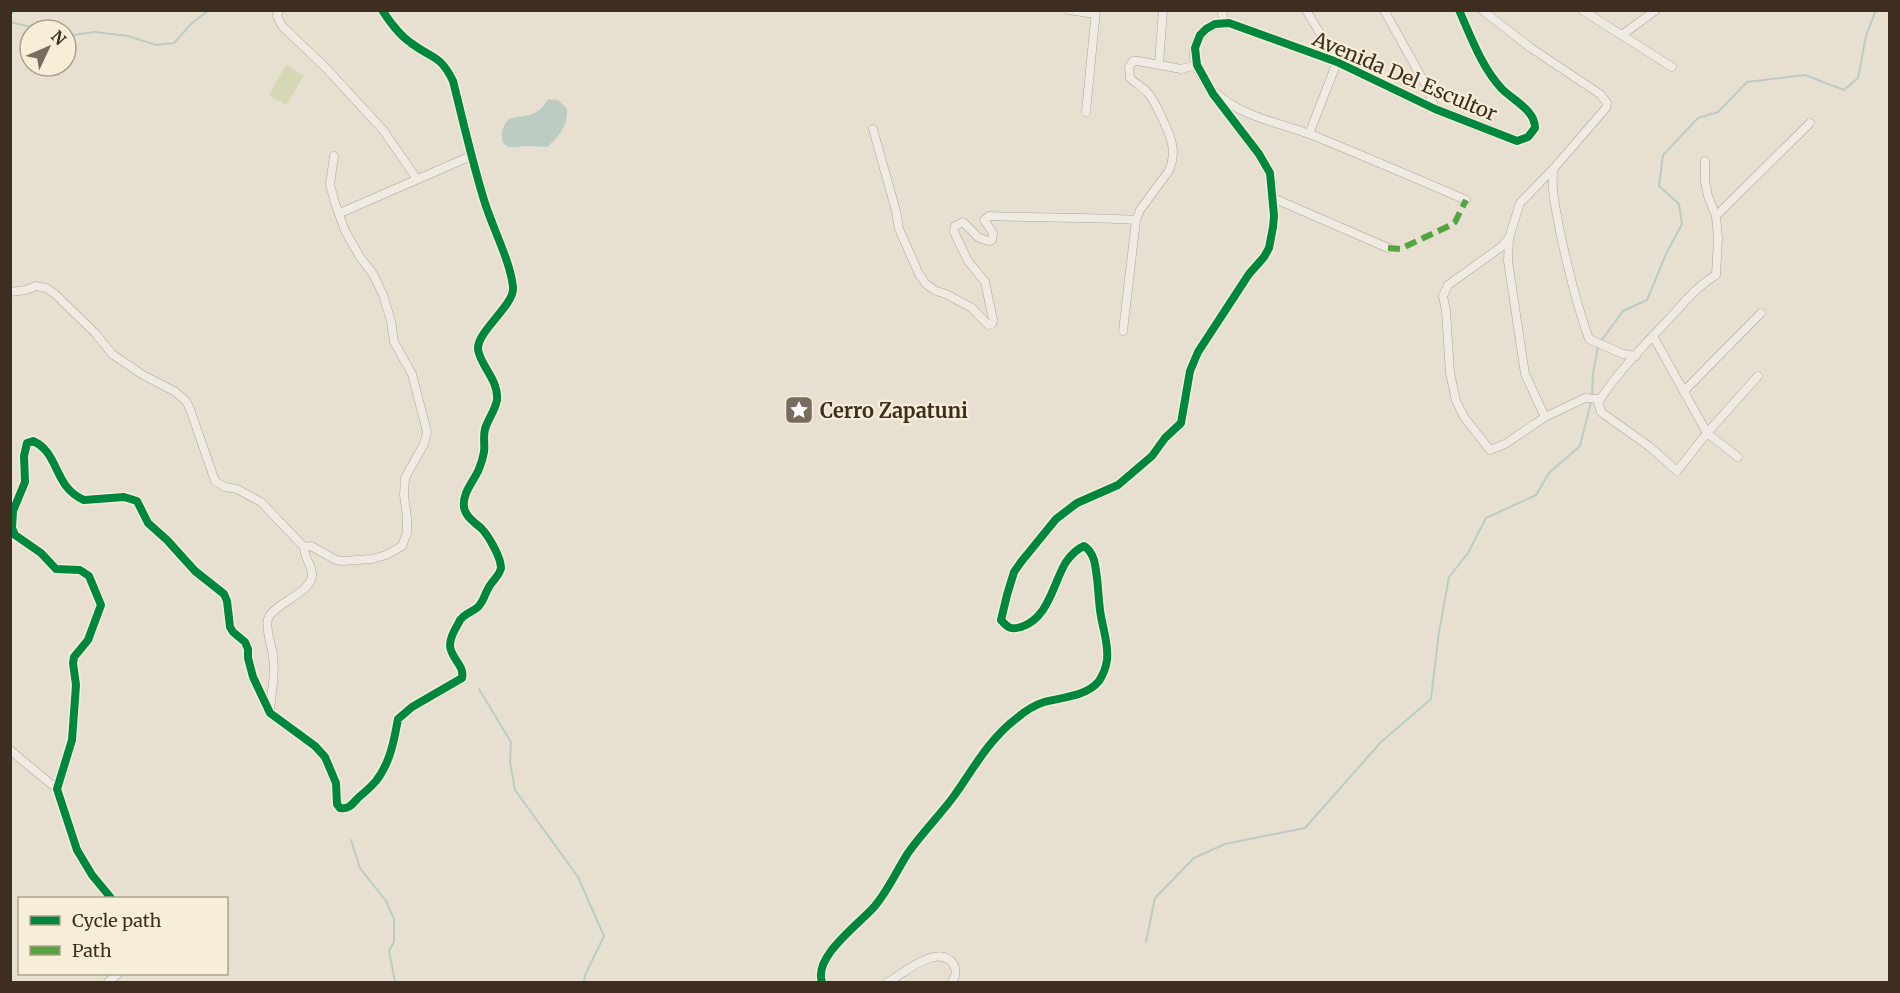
<svg xmlns="http://www.w3.org/2000/svg" width="1900" height="993" viewBox="0 0 1900 993" font-family="Merriweather,serif">
	<style>
		.green { fill: #d6d7b3 }
		.water { fill: #bcccc2 }
		.lines { fill: none; stroke-linecap: round; stroke-linejoin: round }
		.stream { stroke: #bcccc2; stroke-width: 2 }
		.minor-casing { stroke: #ada599; stroke-width: 9 }
		.tertiary-casing { stroke: #ada599; stroke-width: 10 }
		.minor { stroke: #efebe3; stroke-width: 8 }
		.tertiary { stroke: #efebe3; stroke-width: 9 }
		.quiet { stroke: #54a441; stroke-width: 6; stroke-dasharray: 12 6; stroke-linecap: butt }
		.cycleway-casing { stroke: #f7eed8; stroke-width: 11 }
		.cycleway { stroke: #00873e; stroke-width: 8 }
		.labels { text-anchor: middle; dominant-baseline: central; stroke-width: 4.5; stroke-linejoin: round; paint-order: stroke }
		.street-label { font-size: 20px; fill: #3d2e20; stroke: #f7eed8 }
		.poi-label { font-size: 20px; font-weight: bold; fill: #3d2e20; stroke: #f7eed8; text-anchor: start }
	</style>
	<rect width="100%" height="100%" fill="#e7e0d1"/>
	<polygon class="green" points="286,65 304,76 286,105 269,95"/>
	<path class="water" d="M 548,99 L 558,100 L 567,109 C 568,127 559,136 547,147 C 540,147 534,146 528,146 C 518,146 501,152 502,136 C 502,129 504,124 509,119 C 527,114 537,118 548,99 Z"/>
	<g class="lines">
		<g class="stream">
			<polyline points="10,15 16,10"/>
			<polyline points="10,22 43,30"/>
			<polyline points="66,36 95,32 128,36 156,45 174,43 192,23 209,10"/>
			<polyline points="1601,341 1623,311 1647,300 1666,254 1682,224 1679,204 1659,186 1663,155 1698,118 1718,112 1747,82 1805,75 1844,90 1858,78 1866,36 1876,10"/>
			<polyline points="479,689 511,742 510,762 515,790 578,877 604,936 585,975 584,982"/>
			<polyline points="351,840 360,868 386,901 394,919 394,942 389,951 395,982"/>
			<polyline points="1146,942 1155,898 1194,858 1225,844 1305,828 1381,742 1431,699 1439,632 1449,577 1468,553 1486,518 1536,495 1549,473 1580,446 1592,398 1593,374 1598,346"/>
		</g>
		<g class="minor-casing">
			<g id="minor">
				<polyline points="279,10 277,16 282,26 326,68 383,130 417,179"/>
				<polyline points="1069,10 1095,14"/>
				<polyline points="1221,10 1225,23"/>
				<polyline points="1306,10 1337,62 1309,134"/>
				<polyline points="1384,10 1428,89 1435,109"/>
				<polyline points="1482,10 1531,48 1600,94 1607,103 1606,108 1554,168 1520,203 1509,238 1508,261 1525,374 1545,417 1585,398 1597,399 1601,412 1650,447 1677,471 1707,433 1758,376"/>
				<polyline points="1582,10 1672,67"/>
				<polyline points="1622,35 1656,10"/>
				<polyline points="1159,64 1163,10"/>
				<path d="M 1216,93 C 1243,118 1279,122 1312,135 C 1364,156 1415,178 1466,200"/>
				<polyline points="1086,112 1096,10"/>
				<path d="M 873,129 L 896,211 L 899,229 L 919,274 L 926,284 L 936,291 L 946,294 L 972,308 L 988,325 L 992,324 L 993,320 L 985,282 L 968,261 L 954,232 L 955,226 L 963,222 L 979,238 L 989,241 L 992,240 L 993,233 L 984,220 L 989,216 C 1038,218 1087,217 1136,220"/>
				<path d="M 1554,168 C 1550,187 1556,208 1559,227 C 1567,265 1576,303 1589,339 L 1623,354 L 1636,356"/>
				<polyline points="1273,198 1388,248"/>
				<polyline points="340,213 471,156"/>
				<polyline points="1716,216 1810,123"/>
				<polyline points="1509,238 1501,247 1448,285 1443,296 1446,311 1450,373 1456,401 1464,417 1490,450 1505,444 1545,417"/>
				<polyline points="10,292 26,290 36,286 46,288 55,294 96,334 112,354 143,375 174,391 186,401 190,409 215,481 225,487 237,489 261,502 304,547"/>
				<path d="M 1123,331 L 1136,220 L 1140,210 L 1168,172 C 1178,153 1171,136 1162,118 C 1158,110 1154,100 1148,93 C 1143,87 1136,84 1130,78 L 1129,67 L 1133,61 L 1138,61 L 1181,69 L 1197,65"/>
				<polyline points="1653,336 1707,433 1738,457"/>
				<polyline points="1684,391 1761,313"/>
				<path d="M 1599,401 C 1618,372 1644,345 1668,320 C 1683,304 1697,286 1716,275 L 1718,238 L 1716,216 L 1708,196 L 1705,182 L 1705,161"/>
				<path d="M 270,711 C 271,693 276,674 273,656 C 272,645 265,630 268,619 C 273,603 314,593 312,573 C 311,564 304,557 304,547 L 311,546 L 336,560 L 342,561 L 372,559 L 386,555 L 402,546 L 407,533 L 407,518 L 404,495 L 405,478 L 424,444 L 427,432 L 412,374 L 394,342 L 391,321 L 383,295 L 373,274 L 360,257 L 345,231 L 334,200 L 330,184 L 334,156"/>
				<polyline points="10,750 57,789"/>
				<path d="M 111,898 L 92,875 L 77,850 L 57,789 L 72,740 L 76,685 L 73,663 L 74,657 L 88,640 L 101,605 L 89,576 L 80,570 L 56,569 L 41,553 L 15,535 L 12,528 L 13,511 L 25,482 L 24,456 L 27,443 L 33,441 C 60,453 53,487 84,500 L 124,497 L 137,501 L 148,523 L 167,540 L 195,571 L 224,594 L 227,601 L 230,627 L 233,632 L 245,642 L 248,649 L 248,658 L 253,677 L 270,713 L 315,746 L 325,757 L 336,783 L 337,804 L 340,808 C 349,810 353,803 359,797 C 365,792 371,787 376,781 C 390,763 394,741 398,719 L 412,707 L 462,678 C 465,665 450,658 450,645 C 450,639 455,629 458,624 C 462,614 471,613 478,607 C 484,601 485,593 489,587 C 492,581 500,575 501,568 C 501,557 488,535 481,528 C 474,522 465,516 464,507 C 462,493 474,481 479,469 C 481,464 483,458 484,452 C 485,445 483,437 485,429 C 488,419 495,411 497,400 C 499,380 479,364 478,349 C 477,331 515,305 513,287 C 510,260 492,227 484,200 C 472,161 463,121 453,81 C 440,54 432,59 411,43 C 399,35 390,22 382,10"/>
				<polyline points="108,982 118,974"/>
				<path d="M 822,982 C 813,957 859,924 874,907 C 888,891 897,870 908,853 C 922,833 940,815 954,796 C 973,769 990,738 1017,718 C 1025,711 1035,705 1044,702 C 1062,697 1086,697 1099,681 C 1103,675 1106,667 1107,660 C 1109,643 1102,627 1100,610 C 1098,594 1098,576 1094,560 C 1092,554 1089,549 1084,546 C 1077,549 1071,555 1066,562 C 1053,583 1049,618 1021,627 C 1011,630 1008,628 1001,620 L 1007,595 L 1014,572 L 1021,562 L 1056,519 L 1077,503 L 1118,485 L 1152,456 L 1165,438 L 1181,423 L 1190,371 L 1198,352 L 1249,274 L 1264,257 L 1269,248 L 1274,216 L 1272,181 L 1266,165 L 1213,94"/>
				<path d="M 888,982 C 903,974 940,941 954,965 C 957,971 956,976 952,982"/>
			</g>
		</g>
		<g class="tertiary-casing">
			<path id="tertiary" d="M 1213,94 C 1207,84 1200,74 1196,64 C 1189,42 1206,22 1229,23 L 1337,62 L 1435,109 L 1517,141 L 1528,137 L 1535,128 C 1535,110 1514,101 1502,89 C 1482,68 1471,37 1459,10"/>
		</g>
		<use href="#minor" class="minor"/>
		<use href="#tertiary" class="tertiary"/>
		<polyline class="quiet" points="1388,248 1400,249 1449,226 1455,222 1466,200"/>
		<g class="cycleway-casing">
			<g id="cycleway">
				<path d="M 111,898 L 92,875 L 77,850 L 57,789 L 72,740 L 76,685 L 73,663 L 74,657 L 88,640 L 101,605 L 89,576 L 80,570 L 56,569 L 41,553 L 15,535 L 12,528 L 13,511 L 25,482 L 24,456 L 27,443 L 33,441 C 60,453 53,487 84,500 L 124,497 L 137,501 L 148,523 L 167,540 L 195,571 L 224,594 L 227,601 L 230,627 L 233,632 L 245,642 L 248,649 L 248,658 L 253,677 L 270,713 L 315,746 L 325,757 L 336,783 L 337,804 L 340,808 C 349,810 353,803 359,797 C 365,792 371,787 376,781 C 390,763 394,741 398,719 L 412,707 L 462,678 C 465,665 450,658 450,645 C 450,639 455,629 458,624 C 462,614 471,613 478,607 C 484,601 485,593 489,587 C 492,581 500,575 501,568 C 501,557 488,535 481,528 C 474,522 465,516 464,507 C 462,493 474,481 479,469 C 481,464 483,458 484,452 C 485,445 483,437 485,429 C 488,419 495,411 497,400 C 499,380 479,364 478,349 C 477,331 515,305 513,287 C 510,260 492,227 484,200 C 472,161 463,121 453,81 C 440,54 432,59 411,43 C 399,35 390,22 382,10"/>
				<path d="M 822,982 C 813,957 859,924 874,907 C 888,891 897,870 908,853 C 922,833 940,815 954,796 C 973,769 990,738 1017,718 C 1025,711 1035,705 1044,702 C 1062,697 1086,697 1099,681 C 1103,675 1106,667 1107,660 C 1109,643 1102,627 1100,610 C 1098,594 1098,576 1094,560 C 1092,554 1089,549 1084,546 C 1077,549 1071,555 1066,562 C 1053,583 1049,618 1021,627 C 1011,630 1008,628 1001,620 L 1007,595 L 1014,572 L 1021,562 L 1056,519 L 1077,503 L 1118,485 L 1152,456 L 1165,438 L 1181,423 L 1190,371 L 1198,352 L 1249,274 L 1264,257 L 1269,248 L 1273,227 L 1274,216 L 1270,173 L 1259,154 L 1213,94 L 1197,65 L 1195,48 L 1200,35 L 1206,29 L 1215,24 L 1229,23 L 1337,62 L 1435,109 L 1517,141 L 1528,137 L 1535,128 C 1535,110 1514,101 1502,89 C 1482,68 1471,37 1459,10"/>
			</g>
		</g>
		<use href="#cycleway" class="cycleway"/>
	</g>
	<defs>
		<g id="sight-square" transform="scale(1.5)"><rect x="-9" y="-9" width="18" height="18" rx="4" fill="#786c5e" stroke="#f7eed8"/><path d="M0-6L1.8-2.2L6-1.7L2.9 1.2L3.7 5.4L0 3.3L-3.7 5.4L-2.9 1.2L-6-1.7L-1.8-2.2Z" fill="#fff"/></g>
	</defs>
	<g fill-rule="evenodd">
		<use href="#sight-square" x="799" y="410"/>
	</g>
	<g class="labels">
		<g class="street-label">
			<text transform="translate(1405 76) rotate(23)">Avenida Del Escultor</text>
		</g>
		<g class="poi-label">
			<text x="820" y="410">Cerro Zapatuni</text>
		</g>
	</g>
	<rect width="1900" height="993" fill="none" stroke="#3d2e20" stroke-width="24"/>
	<rect x="18" y="897" width="210" height="78" fill="#f7eed8" stroke="#ada18e" stroke-width="1.5"/>
	<rect x="30" y="916" width="30" height="9" fill="#00873e" stroke="#ada18e" stroke-width="1.5"/>
	<text x="72" y="927" font-size="18" fill="#3d2e20">Cycle path</text>
	<rect x="30" y="946" width="30" height="9" fill="#54a441" stroke="#ada18e" stroke-width="1.5"/>
	<text x="72" y="957" font-size="18" fill="#3d2e20">Path</text>
	<g transform="translate(48 48) rotate(46)"><circle r="28" fill="#f7eed8" stroke="#ada18e" stroke-width="1.5"/>
	<path d="M0-4.5L10 22L0 15L-10 22Z" fill="#786c5e"/>
	<text y="-9" font-size="16" font-weight="bold" text-anchor="middle" fill="#3d2e20">N</text>
	</g>
</svg>
